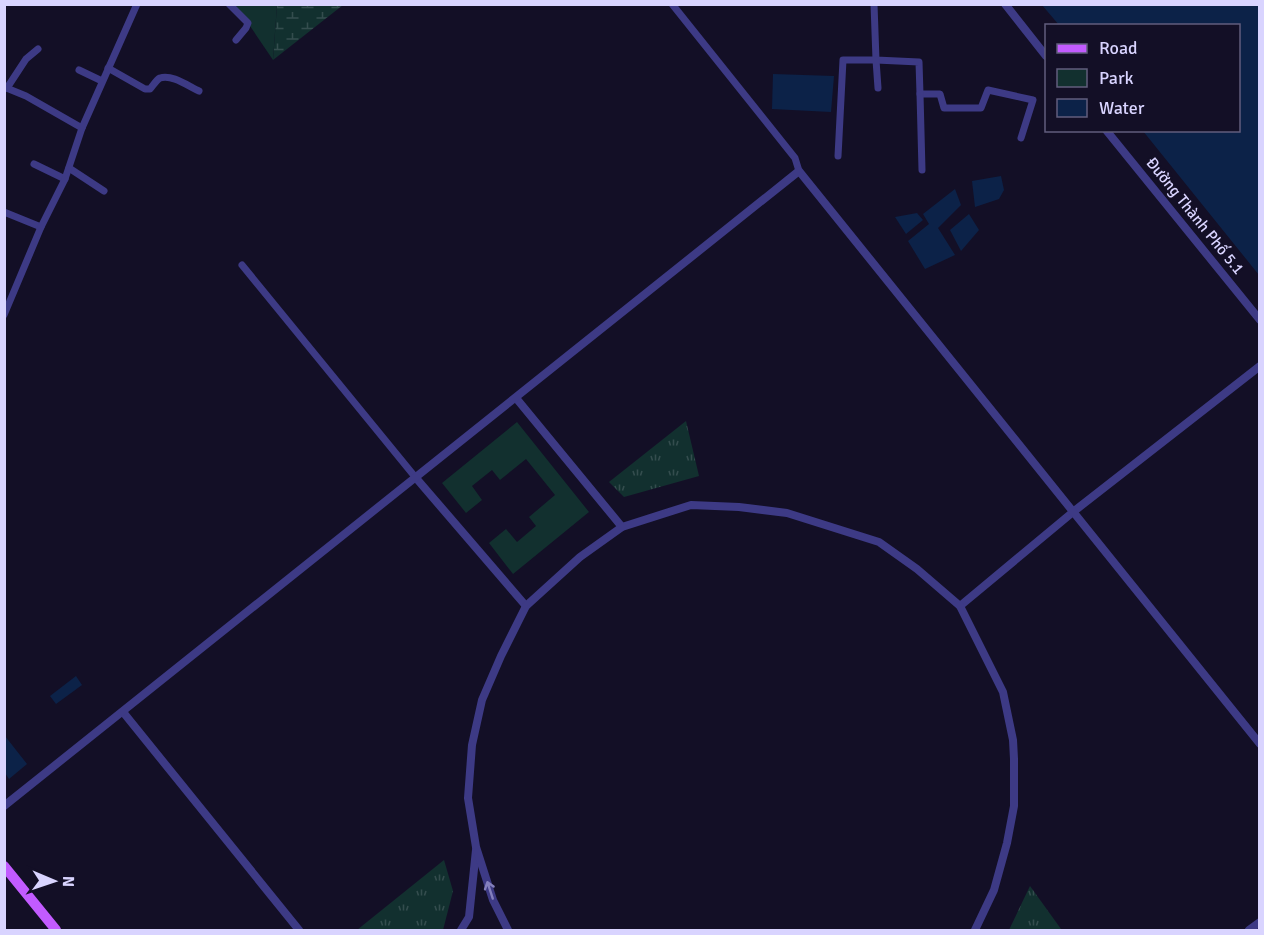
<svg xmlns="http://www.w3.org/2000/svg" width="1264" height="935" viewBox="0 0 1264 935" font-family="Signika,sans-serif">
	<style>
		.grass { fill: url(#grass-tufts) }
		.wetland { fill: url(#wetland-marsh) }
		.green { fill: #12302f }
		.water { fill: #0c2248 }
		.lines { fill: none; stroke-linecap: round; stroke-linejoin: round }
		.minor { stroke: #3d3a85; stroke-width: 7 }
		.tertiary { stroke: #3d3a85; stroke-width: 8 }
		.primary { stroke: #c25bff; stroke-width: 10 }
		.oneway { stroke: #837fbc }
		.labels { text-anchor: middle; dominant-baseline: central; stroke-width: 4.5; stroke-linejoin: round; paint-order: stroke }
		.street-label { font-size: 16px; fill: #d9d4ff; stroke: #130f26 }
	</style>
	<defs>
		<pattern id="grass-tufts" width="24" height="20" patternUnits="userSpaceOnUse" patternTransform="scale(1.5)"><rect width="24" height="20" fill="#12302f"/><path d="M3 7l-1-3M5 7V3M7 7l1-3M15 17l-1-3M17 17v-4M19 17l1-3" fill="none" stroke="#344d4e"/></pattern>
		<pattern id="wetland-marsh" width="20" height="14" patternUnits="userSpaceOnUse" patternTransform="scale(1.5)"><rect width="20" height="14" fill="#12302f"/><path d="M1 5h8M5 5V1M11 12h8M15 12V8" fill="none" stroke="#344d4e"/></pattern>
	</defs>
	<rect width="100%" height="100%" fill="#130f26"/>
	<g class="grass">
		<polygon points="686,421 699,476 624,497 609,482"/>
		<polygon points="444,860 453,891 443,930 357,930"/>
		<polygon points="1030,886 1061,929 1060,930 1009,930"/>
	</g>
	<polygon class="wetland" points="277,5 277,4 343,5 273,60"/>
	<g class="green">
		<polygon points="228,5 277,5 273,60 248,23"/>
		<polygon points="517,422 589,512 513,574 489,543 506,529 517,542 536,526 529,517 555,495 526,459 500,480 492,470 472,486 482,500 466,513 442,483"/>
	</g>
	<g class="water">
		<polygon points="1042,5 1259,5 1259,275 1143,131 1238,130 1238,26 1059,25"/>
		<polygon points="773,74 834,76 831,112 772,109"/>
		<polygon points="1001,176 1004,190 999,199 975,207 972,181"/>
		<polygon points="955,189 961,205 938,228 955,255 925,269 908,241 929,224 923,214"/>
		<polygon points="917,213 923,220 906,234 895,217"/>
		<polygon points="969,214 979,230 961,251 950,230"/>
		<polygon points="76,676 82,685 56,704 50,696"/>
		<polygon points="5,736 27,764 9,779 5,773"/>
	</g>
	<g class="lines">
		<g class="minor">
			<polyline points="229,4 248,23 246,28 236,40"/>
			<polyline points="672,4 795,158 799,171"/>
			<polyline points="874,4 876,60 919,62 920,94 940,94 944,108 981,108 988,90 1033,100 1021,138"/>
			<path d="M 108,68 L 145,89 L 150,89 C 153,86 156,80 160,78 C 172,74 188,86 199,91"/>
			<polyline points="79,70 102,81"/>
			<polyline points="4,87 26,96 82,128"/>
			<polyline points="7,88 26,59 38,49"/>
			<polyline points="920,94 922,170"/>
			<polyline points="838,156 843,60 876,60 878,88"/>
			<polyline points="34,164 65,179"/>
			<polyline points="69,168 104,191"/>
			<polyline points="4,212 41,227"/>
			<polyline points="242,265 416,478"/>
			<polyline points="4,315 41,227 65,179 82,128 137,4"/>
		</g>
		<g class="tertiary">
			<polyline points="1005,4 1046,56"/>
			<polyline points="1106,130 1260,320"/>
			<polyline points="516,398 622,527"/>
			<polyline points="416,478 526,606"/>
			<polyline points="960,606 1073,512 1260,366"/>
			<polyline points="123,712 299,930"/>
			<polyline points="4,806 799,171 1260,744"/>
			<polyline points="461,930 469,917 476,850"/>
			<polyline points="508,930 493,900 476,847 468,798 472,745 482,700 501,656 526,606 580,557 622,527 691,505 739,507 787,513 879,542 917,569 960,606 1003,692 1013,740 1014,759 1014,806 1007,843 994,890 975,930"/>
			<polyline points="1249,930 1260,922"/>
		</g>
		<polyline class="primary" points="4,866 56,930"/>
	</g>
	<defs><path id="oneway-shaft" d="M-6 0H5M1.5-3L5.5 0L1.5 3" fill="none" stroke-width="1.6" stroke-linecap="round" stroke-linejoin="round" transform="scale(1.5)"/></defs>
	<use class="oneway" href="#oneway-shaft" transform="translate(490 890) rotate(-108)"/>
	<g class="labels">
		<g class="street-label">
			<text transform="translate(1195 216) rotate(51)">Đường Thành Phố 5.1</text>
		</g>
	</g>
	<rect width="1264" height="935" fill="none" stroke="#d9d4ff" stroke-width="12"/>
	<rect x="1045" y="24" width="195" height="108" fill="#130f26" stroke="#625e7d" stroke-width="1.5"/>
	<rect x="1057" y="44" width="30" height="9" fill="#c25bff" stroke="#625e7d" stroke-width="1.5"/>
	<text x="1099" y="54" font-size="18" fill="#d9d4ff">Road</text>
	<rect x="1057" y="69" width="30" height="18" fill="#12302f" stroke="#625e7d" stroke-width="1.5"/>
	<text x="1099" y="84" font-size="18" fill="#d9d4ff">Park</text>
	<rect x="1057" y="99" width="30" height="18" fill="#0c2248" stroke="#625e7d" stroke-width="1.5"/>
	<text x="1099" y="114" font-size="18" fill="#d9d4ff">Water</text>
	<g transform="translate(54 881) rotate(92)" stroke="#130f26" stroke-width="4.5" paint-order="stroke">
	<path d="M0-4.5L10 22L0 15L-10 22Z" fill="#d9d4ff"/>
	<text y="-9" font-size="16" font-weight="bold" text-anchor="middle" fill="#d9d4ff">N</text>
	</g>
</svg>
